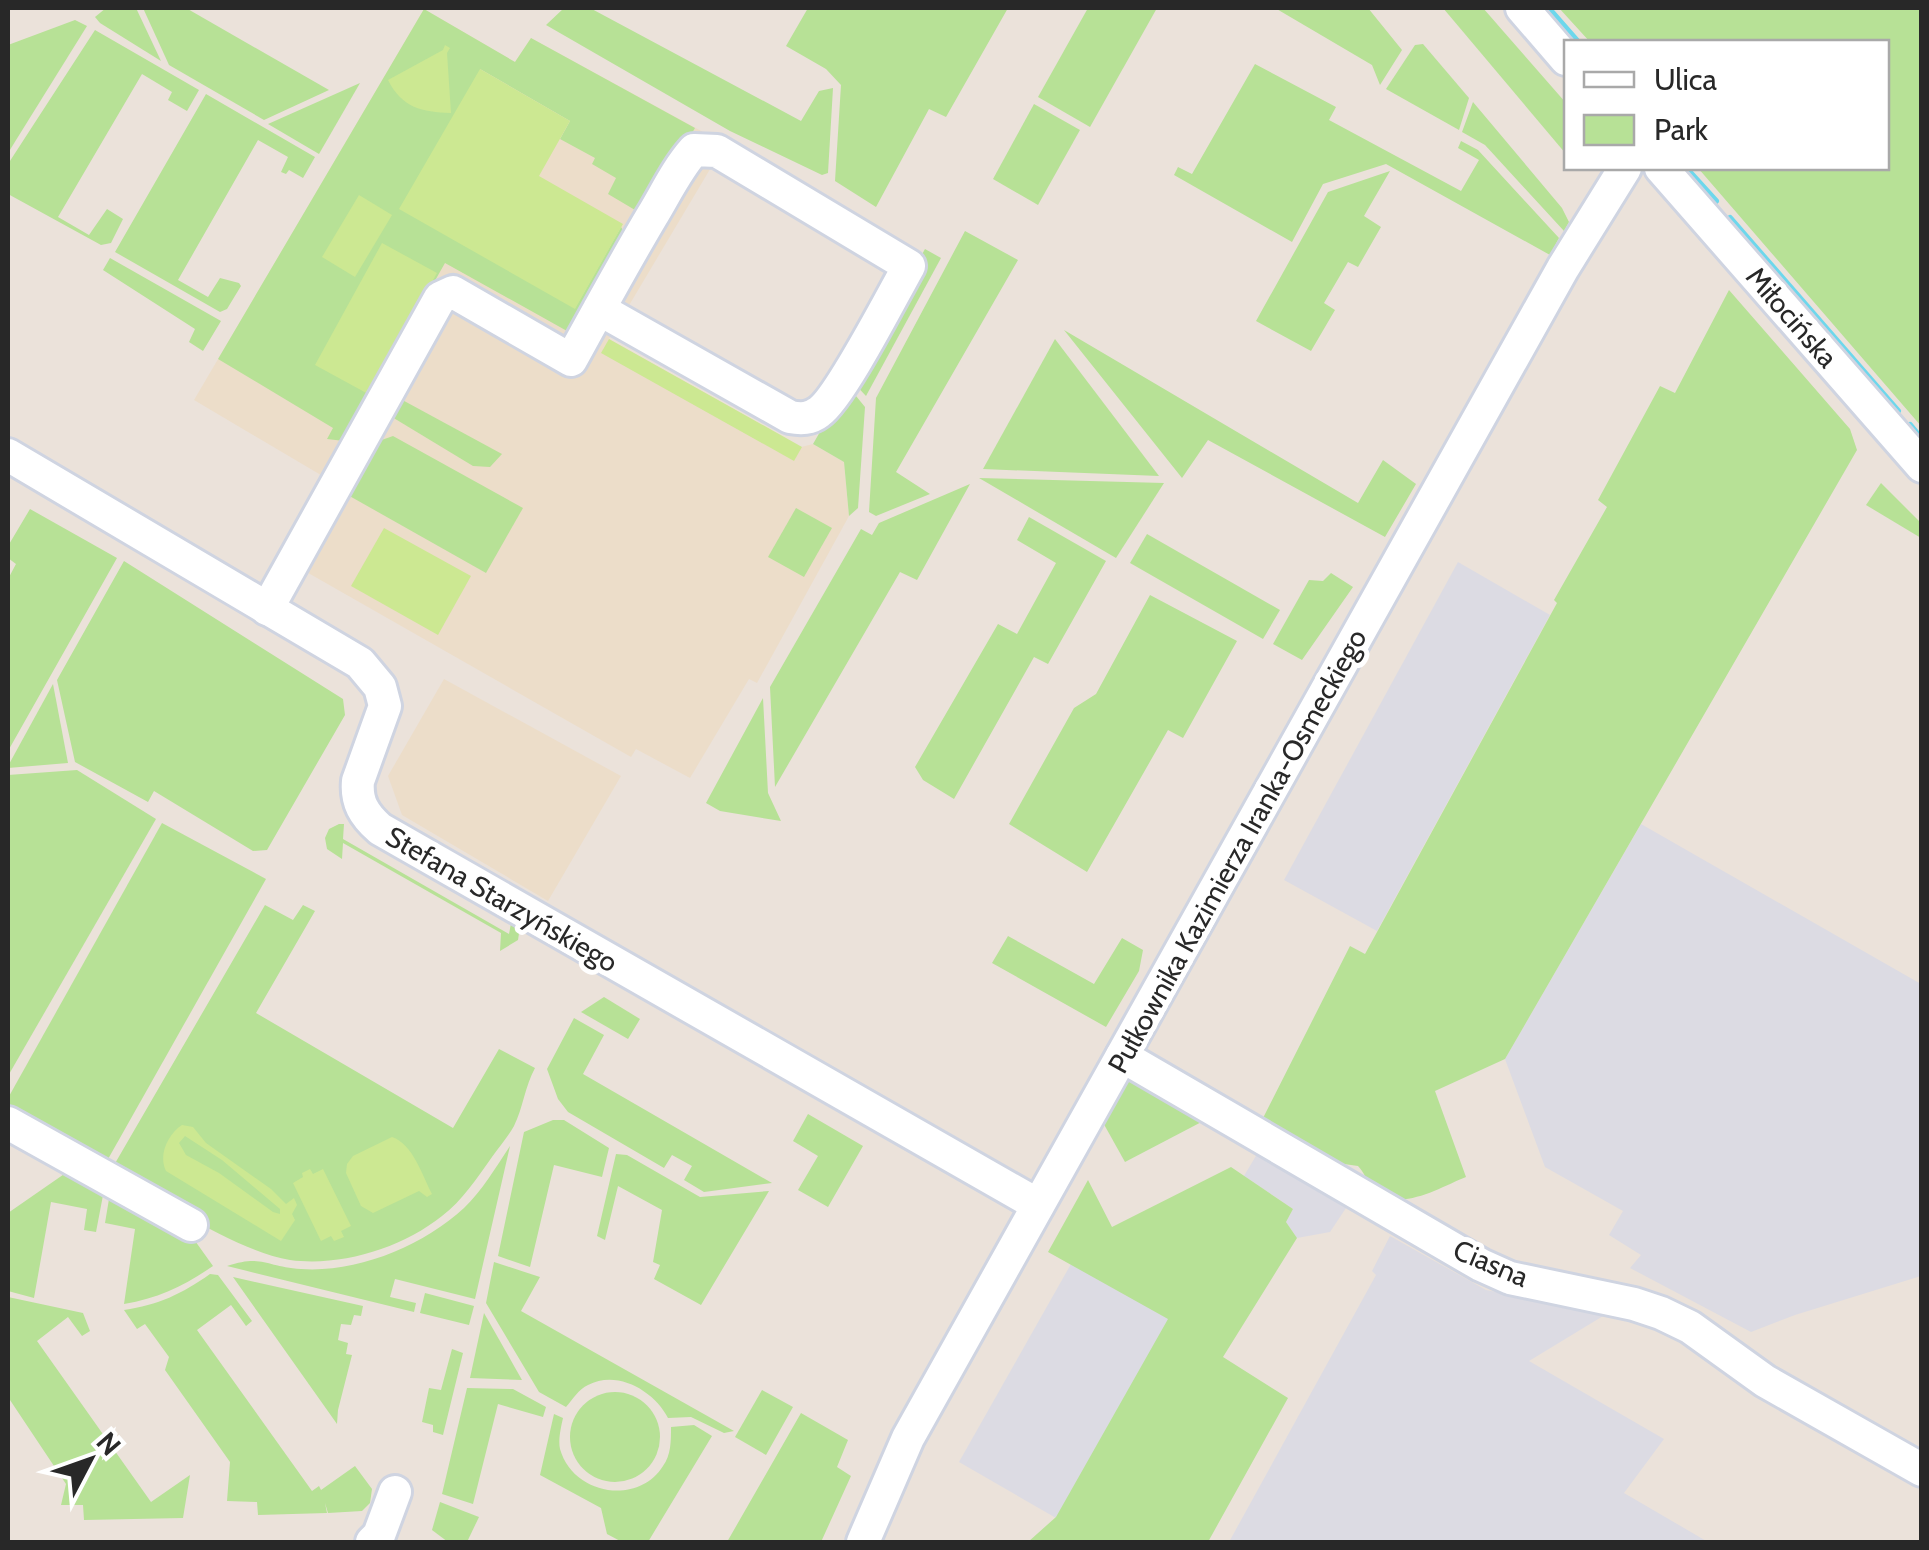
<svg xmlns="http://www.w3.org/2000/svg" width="1929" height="1550" viewBox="0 0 1929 1550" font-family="Cabin,sans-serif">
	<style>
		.industrial { fill: #dcdbe3 }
		.education { fill: #ecddc9 }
		.green { fill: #b7e196 }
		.pitch { fill: #cce892; fill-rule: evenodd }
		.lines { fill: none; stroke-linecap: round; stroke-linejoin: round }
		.stream { stroke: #6dd7ec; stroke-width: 6 }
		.minor-casing { stroke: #cfd4e1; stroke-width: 38 }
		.minor { stroke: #fff; stroke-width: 32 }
		.labels { text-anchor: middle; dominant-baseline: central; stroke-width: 10; stroke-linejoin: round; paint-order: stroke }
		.street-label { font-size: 28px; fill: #282828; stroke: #fff }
	</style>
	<rect width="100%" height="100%" fill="#ebe2da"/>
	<g class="industrial">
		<polygon points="1458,562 1550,615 1377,931 1284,880"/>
		<polygon points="1641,824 1921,984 1921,1276 1795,1315 1751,1332 1630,1268 1641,1255 1609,1235 1623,1211 1545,1167 1505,1059"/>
		<polygon points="1260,1149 1320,1186 1346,1208 1330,1232 1297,1238 1286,1222 1293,1209 1244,1176"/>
		<polygon points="1390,1236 1486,1290 1608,1313 1529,1361 1664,1439 1624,1493 1708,1542 1229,1542 1376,1275 1372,1271"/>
		<polygon points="1071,1264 1169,1319 1056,1518 959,1462"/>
	</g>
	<g class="education">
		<polygon points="424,9 515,62 531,38 725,144 609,339 801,447 813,444 844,462 849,516 757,683 749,679 690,778 636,749 631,757 303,570 331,481 194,400"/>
		<polygon points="444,679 621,776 548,901 402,815 388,776"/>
	</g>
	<g class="green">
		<polygon points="106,8 136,8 161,61 100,23 95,17"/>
		<polygon points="143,8 186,8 329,90 264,120 169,65"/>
		<polygon points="564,8 590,8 801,121 819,91 833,88 828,173 822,175 730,131 546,25"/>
		<polygon points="808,8 1008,8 946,117 929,109 876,207 835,181 841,85 826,69 786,46"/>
		<polygon points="1088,8 1157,8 1090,127 1038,97"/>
		<polygon points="1275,8 1368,8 1402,50 1380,85 1372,65"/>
		<polygon points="1443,8 1483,8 1566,103 1566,154"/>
		<polygon points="1559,8 1921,8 1921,426 1698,168 1886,168 1886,42 1590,42"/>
		<polygon points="424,9 515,62 531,38 695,128 649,206 635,210 608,194 616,178 592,164 595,158 560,139 570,121 480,69 575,308 621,227 629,239 574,329 567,331 445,263 344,441 327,439 333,428 218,359"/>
		<polygon points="75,20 87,26 8,153 8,45"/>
		<polygon points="95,30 199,90 187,111 168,100 172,92 142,74 58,217 89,235 107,209 123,219 111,243 101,245 8,194 8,164"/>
		<polygon points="1423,44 1469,98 1459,130 1386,89 1415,45"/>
		<polygon points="1255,64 1336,107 1329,120 1461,191 1479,160 1458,148 1461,141 1478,150 1559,238 1550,255 1386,164 1323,184 1292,242 1174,175 1178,167 1192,174"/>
		<polygon points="360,83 319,154 268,124"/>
		<polygon points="206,94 315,157 303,178 289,170 286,174 281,172 288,157 258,140 178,280 208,297 220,278 239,283 241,286 227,309 220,312 115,252"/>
		<polygon points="1473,102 1562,208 1569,222 1564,231 1485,145 1462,132"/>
		<polygon points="1034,104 1080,130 1038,205 993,179"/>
		<polygon points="1390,171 1364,216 1381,227 1358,267 1348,262 1324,303 1335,310 1311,351 1256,321 1328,192"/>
		<polygon points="965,231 1018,260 896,472 930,494 876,516 869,512 876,398"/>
		<polygon points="925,249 941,258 866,396 851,380"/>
		<polygon points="110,258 221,321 203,351 189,342 195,329 103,270"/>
		<path d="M 1729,290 L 1850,429 L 1857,450 L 1505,1059 L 1435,1091 L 1466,1177 C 1438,1188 1397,1215 1372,1187 C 1367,1181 1364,1172 1358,1166 L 1337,1163 L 1263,1118 L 1350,946 L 1365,954 L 1557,603 L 1554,600 L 1607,507 L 1598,500 L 1660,386 L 1675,393 Z"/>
		<polygon points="1064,330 1358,503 1383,460 1416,484 1385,537 1208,440 1182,478"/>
		<polygon points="1055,339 1159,476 983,469"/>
		<polygon points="847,385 865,407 858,508 849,516 844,462 813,444"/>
		<polygon points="395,396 502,454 490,467 473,466 392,417"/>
		<polygon points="393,436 523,508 486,573 346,494 376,442"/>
		<polygon points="979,478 1164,483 1116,558"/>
		<polygon points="1881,483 1921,523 1921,538 1866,505"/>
		<polygon points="970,484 917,580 900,572 775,787 770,687 861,529 872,535 879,523"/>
		<polygon points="796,508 832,528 804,577 768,557"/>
		<polygon points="30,509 117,558 8,751 8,579 16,564 8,558 8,546"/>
		<polygon points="1029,517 1106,561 1048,664 1034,657 954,799 923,780 915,767 998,624 1017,634 1056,563 1017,540"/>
		<polygon points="1147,534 1280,610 1263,639 1130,563"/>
		<polygon points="124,561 343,699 345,715 267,850 253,851 154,791 148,802 75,762 57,680"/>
		<polygon points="1331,573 1353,587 1302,660 1273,644 1309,580 1323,581"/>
		<polygon points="1150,595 1237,641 1183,738 1168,730 1087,872 1009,824 1074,708 1096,694"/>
		<polygon points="53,684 68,763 8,768 8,766"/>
		<polygon points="763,698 768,793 781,821 720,811 706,803"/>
		<polygon points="77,770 156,819 8,1076 8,775"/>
		<polygon points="162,823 266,879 103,1168 8,1116 8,1098"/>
		<polygon points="339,824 344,824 343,839 509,934 512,918 520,927 518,940 500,951 501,933 343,843 342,859 327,849 325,838 329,829"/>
		<path d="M 265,905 L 293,920 L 303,905 L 315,911 L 256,1013 L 453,1128 L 499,1049 L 535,1068 C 525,1086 523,1108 514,1126 C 508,1137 499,1147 492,1157 C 477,1178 462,1201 442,1216 C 402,1248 341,1267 290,1260 C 236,1251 160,1199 110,1172 Z"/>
		<polygon points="1008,936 1094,984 1122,938 1143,950 1139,971 1106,1027 992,963"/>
		<polygon points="604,997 640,1019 628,1039 581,1012"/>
		<polygon points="574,1018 604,1035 583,1074 772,1183 704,1192 684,1180 692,1166 672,1155 664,1168 568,1112 558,1099 547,1069"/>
		<polygon points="1128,1078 1211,1117 1125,1162 1101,1119 1121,1082"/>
		<polygon points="808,1114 863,1146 828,1207 798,1190 818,1156 793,1141"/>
		<polygon points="553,1120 564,1120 609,1148 602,1177 554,1165 530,1267 498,1256 524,1132"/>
		<path d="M 510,1146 L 475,1299 L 395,1279 L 390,1297 L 416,1303 L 414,1312 L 227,1266 C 263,1254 266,1267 301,1269 C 357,1273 423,1246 464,1208 C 482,1191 496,1167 510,1146 Z"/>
		<polygon points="616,1154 627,1155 700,1197 769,1191 701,1305 654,1279 660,1265 653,1262 662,1210 618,1186 605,1240 597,1236"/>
		<polygon points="1231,1167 1293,1209 1286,1222 1297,1238 1223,1357 1288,1398 1208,1542 1028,1542 1056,1517 1168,1319 1048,1252 1088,1180 1112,1227"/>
		<polygon points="70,1170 104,1190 96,1232 84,1230 87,1209 51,1202 34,1298 8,1291 8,1213"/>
		<path d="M 110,1193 L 188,1231 L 213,1266 C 184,1286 159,1298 124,1304 L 135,1229 L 105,1223 Z"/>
		<path d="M 494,1262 L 540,1277 L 521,1311 L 734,1431 L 724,1433 L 691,1417 L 668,1418 C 655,1392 618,1369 588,1385 C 579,1389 573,1399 566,1407 L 539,1392 L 486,1303 Z"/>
		<path d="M 210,1274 L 218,1275 L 252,1321 L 246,1326 L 231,1305 L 197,1330 L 312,1491 L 319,1486 L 321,1490 L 355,1466 L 372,1489 L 370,1503 L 362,1511 L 328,1513 L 325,1503 L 327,1513 L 258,1515 L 257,1502 L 227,1501 L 230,1462 L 165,1370 L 169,1357 L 145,1324 L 137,1329 L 124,1310 C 158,1305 182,1294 210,1274 Z"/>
		<polygon points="233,1277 363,1306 361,1316 354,1315 351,1325 341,1324 338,1340 348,1343 346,1354 352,1355 338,1410 337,1424"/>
		<polygon points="425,1293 474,1306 469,1325 420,1313"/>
		<polygon points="8,1297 83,1313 90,1331 82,1336 68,1317 37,1341 151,1502 190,1475 183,1518 84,1520 83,1505 61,1505 66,1484 8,1397"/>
		<polygon points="484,1313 522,1380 470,1378"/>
		<polygon points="452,1349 463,1353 443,1435 433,1432 433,1425 422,1422 429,1388 441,1390"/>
		<polygon points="467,1388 513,1389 546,1407 543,1417 498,1404 473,1504 442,1494"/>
		<polygon points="762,1390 793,1407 766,1455 735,1437"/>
		<circle cx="615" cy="1437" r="45"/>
		<polygon points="801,1413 848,1440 837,1467 851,1476 821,1542 727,1542"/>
		<path d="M 554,1414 L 563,1418 C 561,1427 558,1440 560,1449 C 573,1495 638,1506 663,1466 C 671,1455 671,1441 671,1427 L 694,1425 L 712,1436 L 648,1542 L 622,1542 L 607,1534 L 601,1508 L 540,1475 Z"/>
		<polygon points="440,1502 479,1517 467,1542 448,1542 432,1530"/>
	</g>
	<g class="pitch">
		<path d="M 445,45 L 450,48 L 447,53 L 451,113 C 422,112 402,108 388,80 L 443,50 Z"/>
		<polygon points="480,69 570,121 539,176 623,224 575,309 399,209"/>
		<polygon points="359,195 392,215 355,277 322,257"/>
		<polygon points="382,243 437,273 370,395 315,365"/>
		<polygon points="609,339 802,447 794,461 601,353"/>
		<polygon points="384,528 471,576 438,635 351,586"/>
		<path d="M 182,1125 L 193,1127 L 206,1143 L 271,1189 L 286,1204 L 294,1198 L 297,1205 L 292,1214 L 295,1220 L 281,1241 L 166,1171 C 158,1155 168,1134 182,1125 ZM 185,1136 L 222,1160 L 280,1209 L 280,1214 L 273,1212 L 219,1173 L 186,1155 L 179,1143 Z"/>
		<path d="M 392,1137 C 413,1144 422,1175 432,1194 L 427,1197 L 419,1191 L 373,1213 L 361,1206 L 346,1173 L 347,1164 L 353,1156 Z"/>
		<polygon points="310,1169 313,1174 323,1169 351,1226 341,1231 344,1237 334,1241 331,1236 321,1241 293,1183 303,1177 302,1173"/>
	</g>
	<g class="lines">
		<g class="stream">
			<polyline points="1550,10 1578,42"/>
			<polyline points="1686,168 1716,201"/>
			<polyline points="1730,218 1898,411"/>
			<polyline points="1910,425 1919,436"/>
		</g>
		<g class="minor-casing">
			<g id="minor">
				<polyline points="1522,8 1566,59"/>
				<polyline points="1661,168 1922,466"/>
				<path d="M 8,455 L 360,663 L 380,687 L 385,706 L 358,781 C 356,802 364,815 380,829 L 1038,1205"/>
				<path d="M 267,609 L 440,298 L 453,292 L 571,360 C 598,311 624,263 652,216 C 666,193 677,169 694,150 L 717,151 L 909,266 C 893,294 840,398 819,412 C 810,419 801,419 790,417 L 599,309"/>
				<polyline points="1122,1056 1481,1265 1510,1278 1634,1304 1661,1313 1690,1327 1765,1381 1922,1470"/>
				<polyline points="8,1123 191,1225"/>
				<polyline points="372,1542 379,1535 395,1492"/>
				<polyline points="863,1542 908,1438 1563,268 1625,168"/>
			</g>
		</g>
		<use href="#minor" class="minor"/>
	</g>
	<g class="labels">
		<g class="street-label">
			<text transform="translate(1792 317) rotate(49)">Miłocińska</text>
			<text transform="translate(1237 851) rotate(-61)">Pułkownika Kazimierza Iranka-Osmeckiego</text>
			<text transform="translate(502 899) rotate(30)">Stefana Starzyńskiego</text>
			<text transform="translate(1491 1263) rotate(23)">Ciasna</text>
		</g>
	</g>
	<rect width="1929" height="1550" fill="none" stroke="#282828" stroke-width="20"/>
	<rect x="1564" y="40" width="325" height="130" fill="#ffffff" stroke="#a9a9a9" stroke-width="2.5"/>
	<rect x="1584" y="72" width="50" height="15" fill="#ffffff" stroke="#a9a9a9" stroke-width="2.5"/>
	<text x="1654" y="90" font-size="30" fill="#282828">Ulica</text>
	<rect x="1584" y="115" width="50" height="30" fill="#b7e196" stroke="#a9a9a9" stroke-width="2.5"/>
	<text x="1654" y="140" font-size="30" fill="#282828">Park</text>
	<g transform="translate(90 1460) rotate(49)" stroke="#ffffff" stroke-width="8" paint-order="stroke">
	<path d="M0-8L18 38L0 25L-18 38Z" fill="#282828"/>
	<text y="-15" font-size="28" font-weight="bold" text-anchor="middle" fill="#282828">N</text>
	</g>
</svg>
